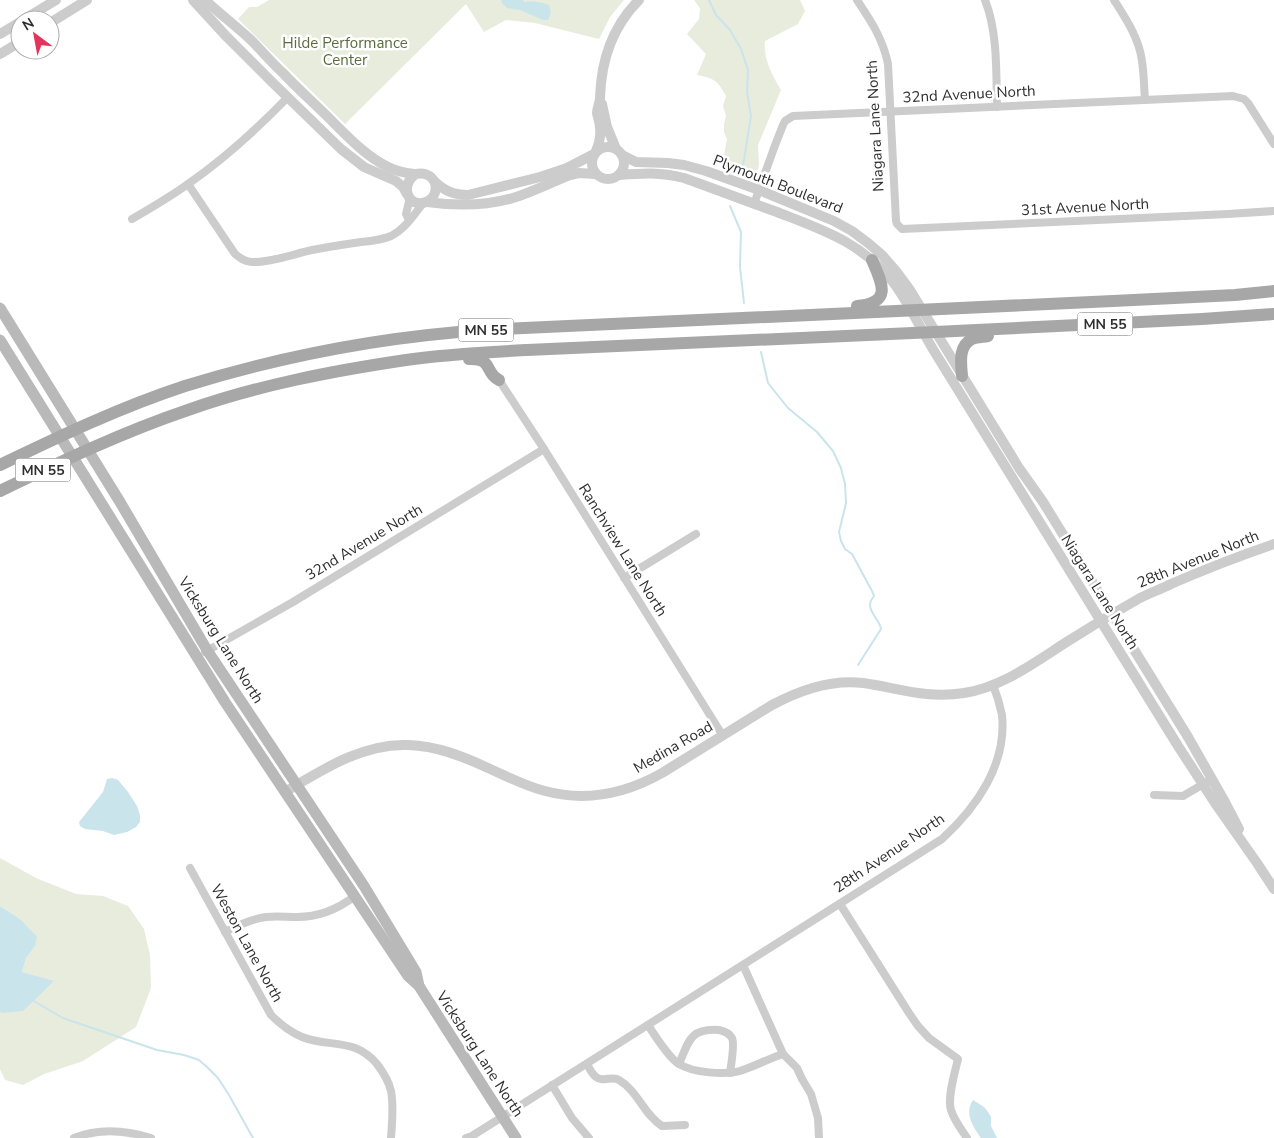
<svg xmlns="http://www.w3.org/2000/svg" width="1274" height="1138" viewBox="0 0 1274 1138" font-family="'Nunito Sans',sans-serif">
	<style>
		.green { fill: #e8ecdd }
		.water { fill: #cae4ec }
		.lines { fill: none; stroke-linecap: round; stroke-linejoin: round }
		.stream { stroke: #cae4ec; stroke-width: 2 }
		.minor { stroke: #ccc; stroke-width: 8 }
		.tertiary { stroke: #ccc; stroke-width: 10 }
		.secondary { stroke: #b9b9b9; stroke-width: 11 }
		.primary { stroke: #a7a7a7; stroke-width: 12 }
		.labels { text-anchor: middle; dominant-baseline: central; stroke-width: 5; stroke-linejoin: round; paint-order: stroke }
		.shield { fill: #fff; stroke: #6d6d6d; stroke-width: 1 }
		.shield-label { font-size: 14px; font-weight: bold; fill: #2f2f2f }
		.park-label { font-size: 15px; fill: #5a6b3d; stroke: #fff }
		.street-label { font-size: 15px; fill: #2f2f2f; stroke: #fff }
	</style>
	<rect width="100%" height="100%" fill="#fff"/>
	<g class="green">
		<polygon points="269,0 624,0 610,17 599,39 535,23 506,20 484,32 466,4 345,124 238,19 249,7 257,7"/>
		<path d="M 694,0 L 800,0 L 805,11 L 798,24 L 765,41 C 763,59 772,75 781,90 L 758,145 L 759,165 L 756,175 L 747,177 L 729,169 L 723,160 L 727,139 L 724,132 L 724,124 L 726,116 L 723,106 L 726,96 C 718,81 714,78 697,75 L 706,54 L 687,34 L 699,19 L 700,8 Z"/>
		<polygon points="0,858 36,878 76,894 103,896 128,906 144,929 150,955 151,988 136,1027 83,1061 44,1074 23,1085 5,1080 0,1069 0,1012 2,1013 53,982 22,972 26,958 35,946 20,919 0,906"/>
	</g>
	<g class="water">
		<path d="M 501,0 L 523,0 L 524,2 C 533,0 540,2 549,5 L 551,13 L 548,20 L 543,20 L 520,10 L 507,8 L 502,3 Z"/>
		<polygon points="112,778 118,780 128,792 137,806 140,815 140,822 136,827 127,832 114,835 103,831 85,829 80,826 79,822 103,792 107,779"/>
		<polygon points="0,906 20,919 37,937 35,946 26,958 22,972 54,981 23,1011 2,1013 0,1012"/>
		<path d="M 973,1100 L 984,1107 L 988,1112 L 991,1117 L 991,1126 L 997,1138 L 981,1138 C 973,1127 964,1113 973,1100 Z"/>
	</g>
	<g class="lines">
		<g class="stream">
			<polyline points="709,0 716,15 730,30 741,49 748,70 747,92 751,116 742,172"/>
			<polyline points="730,206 741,232 740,267 744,303"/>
			<path d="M 761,352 L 768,383 L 788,408 L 817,432 L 833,451 L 841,468 L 845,484 L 846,503 L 839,532 L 841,541 L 845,549 L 852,554 L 872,591 L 874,596 C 872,599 870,601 870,604 C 869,613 880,620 881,629 L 858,665"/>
			<polyline points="32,1000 63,1018 157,1050 184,1055 199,1060 207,1067 218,1078 229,1095 253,1138"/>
		</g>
		<g class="minor">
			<path d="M 857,0 C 871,21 883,39 888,64 L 896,221 L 897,224 L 902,229 L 1228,214 L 1274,211"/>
			<path d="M 985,0 C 998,33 996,72 997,107"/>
			<path d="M 1114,0 C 1126,19 1139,38 1142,61 C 1144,74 1144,87 1145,100"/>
			<path d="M 188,184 L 235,254 C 240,258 245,262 252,262 C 269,263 294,254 312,250 C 328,247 345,244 361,242 C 372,241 382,240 391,236 C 405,229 414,215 423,203"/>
			<polyline points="754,204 774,148 783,125 785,121 793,116 1233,96 1244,99 1248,103 1274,144"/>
			<path d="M 132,219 C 151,208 170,197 188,184 C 224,159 257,129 288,97"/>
			<polyline points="409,220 406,214 410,198"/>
			<polyline points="499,380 544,449 723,736"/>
			<polyline points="624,578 696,534"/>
			<polyline points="205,652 293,602 544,449"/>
			<polyline points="1154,795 1183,796 1212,779"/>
			<path d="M 190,868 L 271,1015 C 280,1024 290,1032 302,1037 C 330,1048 354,1037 377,1064 C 383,1072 389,1082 391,1091 C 394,1106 392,1123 391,1138"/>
			<path d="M 840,904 L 909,1013 L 918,1026 L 929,1038 L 958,1059 C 955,1072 947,1098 951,1110 C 954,1120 961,1129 967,1138"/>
			<path d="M 225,932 C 238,925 251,919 266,917 C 276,916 286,917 297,917 C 318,917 338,909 355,896"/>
			<polyline points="743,965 783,1054 797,1068 802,1079 811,1094 818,1118 819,1138"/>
			<path d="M 648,1025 C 655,1036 669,1058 679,1064 C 693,1073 725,1075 740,1071 C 755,1066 768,1059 783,1054"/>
			<path d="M 587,1064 C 589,1068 592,1074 596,1077 C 603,1083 612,1075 619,1080 C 638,1091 644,1115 662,1126 L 685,1125"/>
			<path d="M 679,1064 C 689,1041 690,1028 719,1030 C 724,1031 729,1033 732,1038 C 735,1044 731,1065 730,1073"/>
			<polyline points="552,1085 572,1118 589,1138"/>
			<path d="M 74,1138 C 99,1128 125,1130 151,1138"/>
			<path d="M 466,1138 L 472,1136 L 942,839 C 977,807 1007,764 1002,715 C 1000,705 997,695 993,685"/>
		</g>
		<g class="tertiary">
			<polyline points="193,0 226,36 273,83 341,149 364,167 396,181 403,187 407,194"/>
			<path d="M 205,0 C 220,14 236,26 251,40 C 262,51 272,63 283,73 C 299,90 316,105 332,121 C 349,138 366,156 388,167 C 396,171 406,173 414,174 C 418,174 421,173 425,174 C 439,178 439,197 426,202 C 408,209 399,185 416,174"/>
			<polyline points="23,20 56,0"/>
			<polyline points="50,23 87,0"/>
			<polyline points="0,34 20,22"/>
			<polyline points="0,54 20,42"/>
			<polyline points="602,104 607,127 616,149"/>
			<circle cx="608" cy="163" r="16"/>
			<path d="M 596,151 C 599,144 601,136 600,128 C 600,123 598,118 597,113 C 597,108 600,103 600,98 C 601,61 612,27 639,0"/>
			<polyline points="622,155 636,162 668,163 684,165 706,171 759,190 834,221 852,231 868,243 882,255 896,271 910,290 1019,468 1043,502 1188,737 1225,802 1239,829"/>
			<path d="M 619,175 C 644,173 659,172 684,178 C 715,189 746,201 777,212 C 823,230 861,242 893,282 C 909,303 920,328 934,351 L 1178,746 L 1217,806 L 1257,863 L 1274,889"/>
			<path d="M 435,182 C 445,191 454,195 468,195 L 540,177 L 567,168 L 594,154"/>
			<path d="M 427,202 C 456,206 488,206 516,197 C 534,191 552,182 570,175 L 579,173 L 595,174"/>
			<path d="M 285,792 C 322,770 363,743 408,745 C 437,746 462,756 488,768 C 506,776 525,786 545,791 C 586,802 625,794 662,773 L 772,705 C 800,690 831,679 863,683 C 899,688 926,699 964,693 C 1002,687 1034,663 1065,643 C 1090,627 1115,612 1140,598 C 1150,593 1161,589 1171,584 C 1205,569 1239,556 1274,544"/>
		</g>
		<g class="secondary">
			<polyline points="0,308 120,502 207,650 364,886 416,972 419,986"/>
			<polyline points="0,340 225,702 408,976 419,986 516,1138"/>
		</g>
		<g class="primary">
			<path d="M 857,306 C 893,303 882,283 872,260"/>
			<path d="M 469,359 C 494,358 484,373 499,380"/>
			<path d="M 962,376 C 961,363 958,346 972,339 C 977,337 983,337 988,336"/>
			<path d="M 0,465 C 60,436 121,407 185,386 C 282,356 382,337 483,330 L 1113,301 L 1235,295 L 1274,291"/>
			<path d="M 0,491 C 62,461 123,432 188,410 C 259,385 332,371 406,360 C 446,354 487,352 527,350 L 935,332 L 1202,319 L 1274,314"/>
		</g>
	</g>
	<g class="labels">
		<g class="shield">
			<rect x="1077.5" y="312.5" width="55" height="23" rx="4"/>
			<rect x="458.5" y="318.5" width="55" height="23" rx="4"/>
			<rect x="15.5" y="458.5" width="55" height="23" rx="4"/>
		</g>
		<g class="shield-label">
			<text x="1105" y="324">MN 55</text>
			<text x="486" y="330">MN 55</text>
			<text x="43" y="470">MN 55</text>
		</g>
		<g class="park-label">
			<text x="345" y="43">Hilde Performance<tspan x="345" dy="17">Center</tspan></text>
		</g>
		<g class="street-label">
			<text transform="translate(969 94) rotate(-3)">32nd Avenue North</text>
			<text transform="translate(875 126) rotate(-93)">Niagara Lane North</text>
			<text transform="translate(778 184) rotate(21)">Plymouth Boulevard</text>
			<text transform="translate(1085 207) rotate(-3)">31st Avenue North</text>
			<text transform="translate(364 542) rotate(-31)">32nd Avenue North</text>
			<text transform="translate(623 550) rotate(58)">Ranchview Lane North</text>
			<text transform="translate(1198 559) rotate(-22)">28th Avenue North</text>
			<text transform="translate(1100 592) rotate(58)">Niagara Lane North</text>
			<text transform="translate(221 640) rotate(58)">Vicksburg Lane North</text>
			<text transform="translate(673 747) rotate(-30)">Medina Road</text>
			<text transform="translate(889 853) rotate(-34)">28th Avenue North</text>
			<text transform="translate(247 943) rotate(61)">Weston Lane North</text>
			<text transform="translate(480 1054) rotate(57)">Vicksburg Lane North</text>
		</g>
	</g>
	<g transform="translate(35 35) rotate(328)"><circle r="24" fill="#ffffff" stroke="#acacac"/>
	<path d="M0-4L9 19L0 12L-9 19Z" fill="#e4335d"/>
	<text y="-8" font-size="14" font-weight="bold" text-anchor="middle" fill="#2f2f2f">N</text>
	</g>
</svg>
